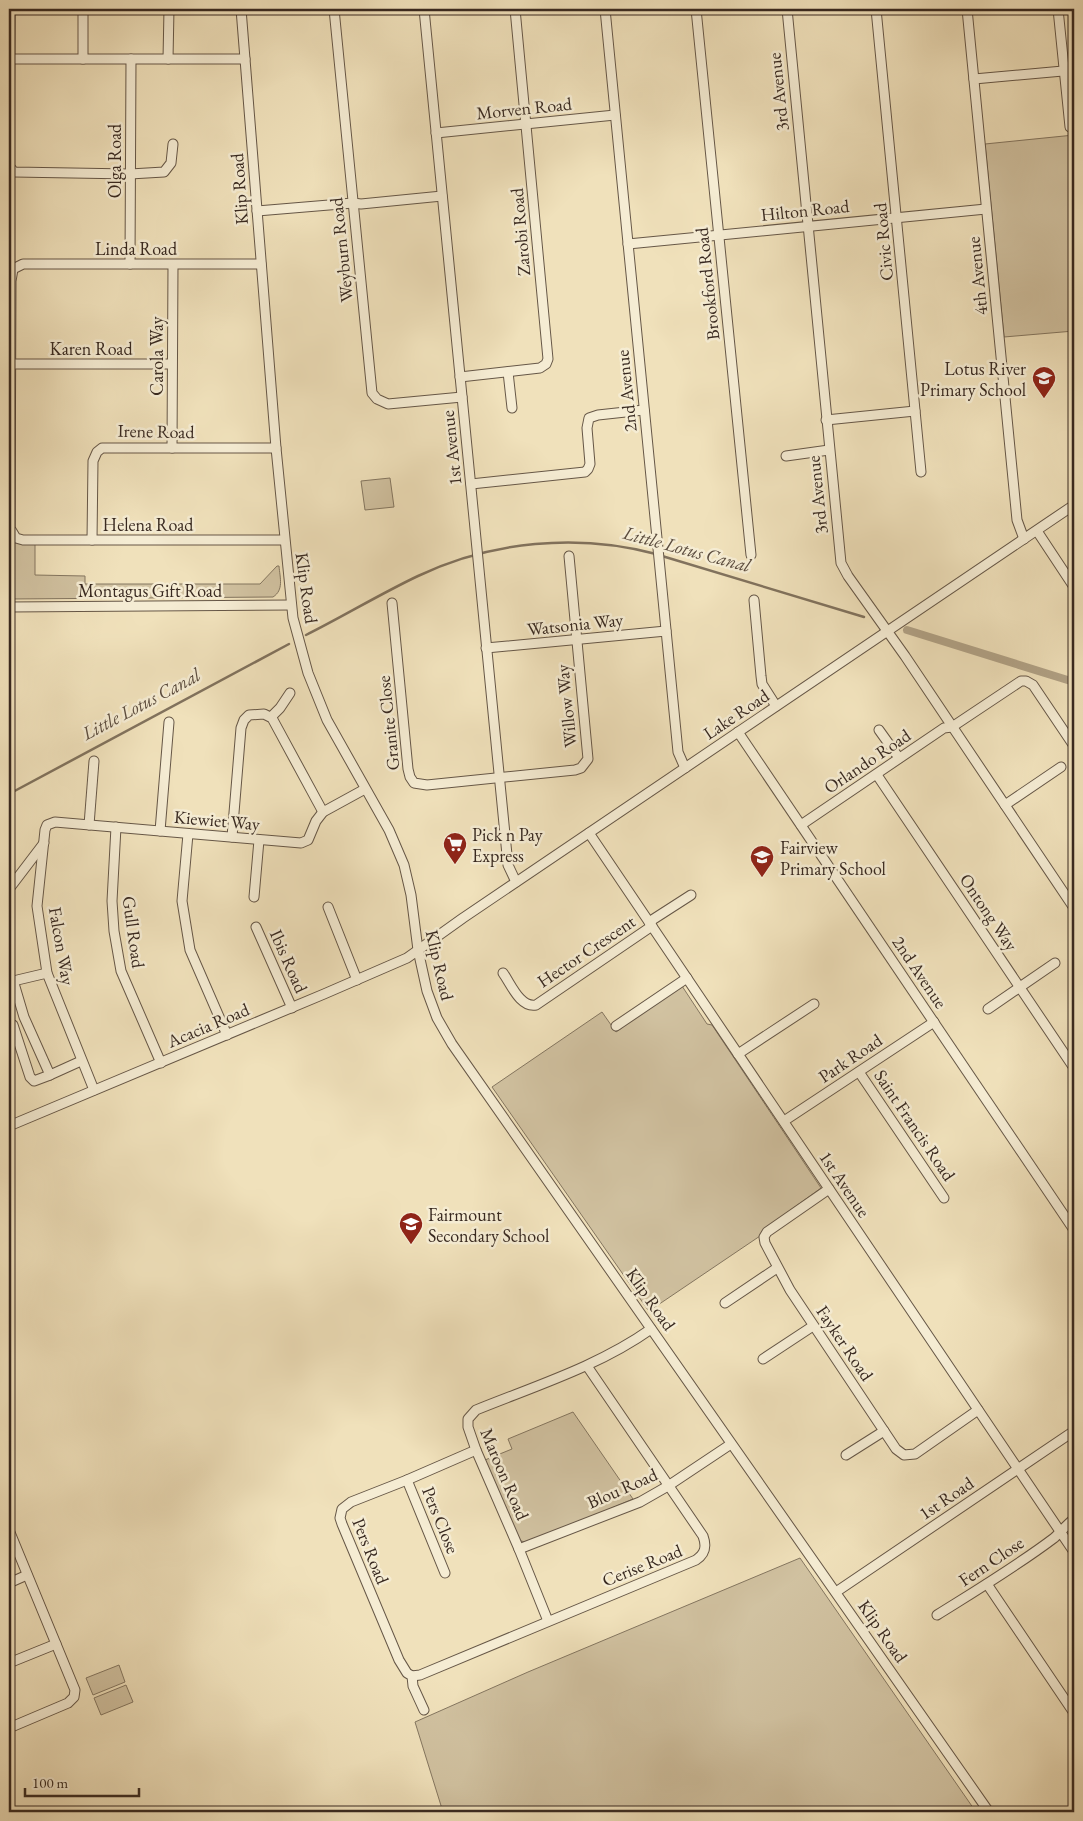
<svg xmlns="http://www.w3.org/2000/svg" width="1083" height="1821" viewBox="0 0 1083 1821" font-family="'EB Garamond',serif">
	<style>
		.green { fill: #d1c2a1; stroke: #847660 }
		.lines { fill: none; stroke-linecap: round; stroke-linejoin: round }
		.stream { stroke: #81725d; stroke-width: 2.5 }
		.canal { stroke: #b1a286; stroke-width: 8 }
		.minor-casing { stroke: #665747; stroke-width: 11 }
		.minor { stroke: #f5ecd3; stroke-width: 9 }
		.labels { text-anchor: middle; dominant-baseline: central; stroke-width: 5; stroke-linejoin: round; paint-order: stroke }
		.street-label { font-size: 18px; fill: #382920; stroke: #f5ecd3 }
		.poi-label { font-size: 18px; fill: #382920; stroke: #f5ecd3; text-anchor: start }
		.water-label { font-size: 19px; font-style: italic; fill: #5c4d3f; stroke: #f5ecd3 }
	</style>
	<rect width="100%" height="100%" fill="#f0e1bb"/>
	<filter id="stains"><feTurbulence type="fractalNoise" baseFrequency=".004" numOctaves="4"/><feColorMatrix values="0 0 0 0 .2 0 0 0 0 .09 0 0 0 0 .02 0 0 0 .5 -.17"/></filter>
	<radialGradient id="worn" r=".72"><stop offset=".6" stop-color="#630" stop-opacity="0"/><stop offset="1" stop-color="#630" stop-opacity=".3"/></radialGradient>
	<g class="green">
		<polygon points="1074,135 1074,331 1004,337 985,144"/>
		<polygon points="390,478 394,507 365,510 361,481"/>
		<path d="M 9,535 L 13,540 L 35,544 L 35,575 L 85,576 L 85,584 L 260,584 L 277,566 L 279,566 C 280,578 284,590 273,597 L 9,599 Z"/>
		<polygon points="680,986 682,986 707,1024 712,1025 821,1188 763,1230 760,1236 652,1309 648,1310 492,1087 602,1012 616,1032 623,1027 625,1023"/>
		<polygon points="573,1412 633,1499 530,1543 521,1541 518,1538 485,1460 512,1449 508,1439"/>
		<polygon points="800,1558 976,1812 443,1812 415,1722 528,1672"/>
		<polygon points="119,1665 125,1682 93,1695 86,1678"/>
		<polygon points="126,1685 133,1702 101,1715 94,1698"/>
	</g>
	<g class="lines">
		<g class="stream">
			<polyline points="662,556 864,617"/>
			<path d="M 306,635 C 344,616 380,594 418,576 C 491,541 578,533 656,554"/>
			<polyline points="9,794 289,644"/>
		</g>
		<polyline class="canal" points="907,630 1074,682"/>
		<g class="minor-casing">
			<g id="minor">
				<polyline points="10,9 9,166 14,172 130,174 164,172 171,163 173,144"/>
				<polyline points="241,9 276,448 293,618 308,673 327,720 389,830 404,865 411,895 418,950 427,991 437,1018 452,1044 989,1812"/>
				<polyline points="334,9 372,393 377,399 388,404 462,397"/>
				<polyline points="424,9 508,865 516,882"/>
				<polyline points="605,9 678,752 685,768"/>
				<polyline points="696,9 751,555"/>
				<polyline points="787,9 841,563 848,576 905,656 1074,908"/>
				<polyline points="876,9 921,472"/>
				<polyline points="967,9 1017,520 1024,539"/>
				<polyline points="1058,9 1070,127"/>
				<polyline points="10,59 245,59"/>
				<polyline points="83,59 83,9"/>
				<polyline points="168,59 169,9"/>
				<polyline points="974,79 1074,70"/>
				<polyline points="436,133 615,115"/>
				<polyline points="257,211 353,203 361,204 442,196"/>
				<polyline points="628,244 986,209"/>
				<polyline points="130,264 131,59"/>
				<polyline points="261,264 23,264 13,269 11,281 10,528 16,538 23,540 284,540"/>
				<polyline points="10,364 171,364"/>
				<polyline points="508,372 512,408"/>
				<polyline points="460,377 540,368 546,364 548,359 515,9"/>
				<polyline points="826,420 915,411"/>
				<polyline points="172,448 173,265"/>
				<polyline points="786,456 829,450"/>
				<polyline points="471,484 585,472 588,469 590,464 587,428 589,418 598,415 644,410"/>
				<polyline points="1037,531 1074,587"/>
				<polyline points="92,540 93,461 97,452 102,448 276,448"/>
				<polyline points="754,600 761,676 762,684 776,706"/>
				<polyline points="392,603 408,769 410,777 414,783 427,785 575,770 581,768 588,759 569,556"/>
				<polyline points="9,607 291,605"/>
				<polyline points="486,648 666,631"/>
				<polyline points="271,717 280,708 290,693"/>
				<polyline points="879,730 899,758"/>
				<polyline points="738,732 1074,1230"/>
				<polyline points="877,775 1074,1068"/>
				<polyline points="1005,805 1061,767"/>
				<polyline points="89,825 94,761"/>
				<polyline points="801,825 944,728 952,727 1021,681 1026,681 1033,685 1074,746"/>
				<polyline points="116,827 112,901 114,931 121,971 161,1063"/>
				<polyline points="160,831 169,722"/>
				<polyline points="589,833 1074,1552"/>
				<polyline points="188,834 182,901 190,950 227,1035"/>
				<polyline points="232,837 241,728 244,720 249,715 264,714 272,718 323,812"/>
				<polyline points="9,889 44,843"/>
				<polyline points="254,897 259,840"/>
				<polyline points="328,907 357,980"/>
				<polyline points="649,922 691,895"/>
				<polyline points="256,927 292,1008"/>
				<path d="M 503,973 C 511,984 520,1008 536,1005 L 652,926"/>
				<polyline points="13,980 24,1017 50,1075 81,1061"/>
				<polyline points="9,982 47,973"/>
				<polyline points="988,1009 1055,963"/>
				<polyline points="13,1025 30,1077 34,1081 50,1075"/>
				<polyline points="616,1026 687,978"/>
				<polyline points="738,1054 814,1004"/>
				<polyline points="859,1072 944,1198"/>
				<polyline points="94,1090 47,973 37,906 45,830 47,825 55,822 301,843 308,840 316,821 323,812 365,789"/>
				<polyline points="784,1121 934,1022"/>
				<polyline points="9,1126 324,994 407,958 463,918 1074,505"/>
				<polyline points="829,1189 767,1232 764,1237 765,1243 790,1290 896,1449 904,1455 915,1454 978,1410"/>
				<polyline points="725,1303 777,1268"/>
				<polyline points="763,1359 813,1326"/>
				<polyline points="846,1455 884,1431"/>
				<polyline points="407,1480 445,1573"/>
				<polyline points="9,1530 75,1690 74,1697 68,1703 9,1728"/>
				<polyline points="519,1549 640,1502 668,1486 731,1444"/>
				<polyline points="9,1583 27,1575"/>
				<polyline points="987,1584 1074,1713"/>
				<polyline points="836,1592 1074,1431"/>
				<path d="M 937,1615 C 977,1590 1017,1566 1054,1538 C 1061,1532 1066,1525 1074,1519"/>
				<path d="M 548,1621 L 519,1549 L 476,1450 L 468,1427 L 468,1419 L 476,1410 C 535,1386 599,1366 651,1329"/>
				<polyline points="9,1663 56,1644"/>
				<path d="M 412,1676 L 420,1675 L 696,1560 C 705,1554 707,1547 703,1536 L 587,1366"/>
				<polyline points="424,1710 413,1686 412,1676 407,1673 399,1660 342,1524 340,1518 342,1509 351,1502 407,1480 476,1450"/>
			</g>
		</g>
		<use href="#minor" class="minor"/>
	</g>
	<defs>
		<g id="school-pin" transform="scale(1.25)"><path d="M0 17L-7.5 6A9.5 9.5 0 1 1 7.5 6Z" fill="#8f2418" stroke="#f5ecd3"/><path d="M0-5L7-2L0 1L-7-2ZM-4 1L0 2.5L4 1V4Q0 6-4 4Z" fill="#fff"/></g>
		<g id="supermarket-pin" transform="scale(1.25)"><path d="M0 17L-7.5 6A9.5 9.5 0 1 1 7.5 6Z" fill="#8f2418" stroke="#f5ecd3"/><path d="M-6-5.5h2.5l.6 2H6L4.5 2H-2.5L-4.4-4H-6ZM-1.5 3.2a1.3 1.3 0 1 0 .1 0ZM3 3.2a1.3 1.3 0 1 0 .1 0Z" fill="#fff"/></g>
	</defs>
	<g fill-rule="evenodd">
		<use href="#school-pin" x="1044" y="378"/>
		<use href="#supermarket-pin" x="455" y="844"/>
		<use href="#school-pin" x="762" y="857"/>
		<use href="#school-pin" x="411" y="1224"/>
	</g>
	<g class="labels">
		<g class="street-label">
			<text transform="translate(778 92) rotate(-96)">3rd Avenue</text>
			<text transform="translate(524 108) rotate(-6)">Morven Road</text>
			<text transform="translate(114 161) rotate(-90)">Olga Road</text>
			<text transform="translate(239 189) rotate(-94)">Klip Road</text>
			<text transform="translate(805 210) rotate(-6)">Hilton Road</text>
			<text transform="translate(520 232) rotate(-95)">Zarobi Road</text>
			<text transform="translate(883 242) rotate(-95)">Civic Road</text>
			<text x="136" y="248">Linda Road</text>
			<text transform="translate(341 250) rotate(-96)">Weyburn Road</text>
			<text transform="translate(977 276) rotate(-96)">4th Avenue</text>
			<text transform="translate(707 284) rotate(-96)">Brookford Road</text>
			<text x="91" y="348">Karen Road</text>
			<text transform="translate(156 356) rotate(-90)">Carola Way</text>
			<text transform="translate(626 391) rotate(-96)">2nd Avenue</text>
			<text transform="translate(156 431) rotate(1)">Irene Road</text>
			<text transform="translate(451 448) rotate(-96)">1st Avenue</text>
			<text transform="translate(817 495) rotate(-96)">3rd Avenue</text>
			<text x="148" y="524">Helena Road</text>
			<text transform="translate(307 588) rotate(82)">Klip Road</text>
			<text x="150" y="590">Montagus Gift Road</text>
			<text transform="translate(575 624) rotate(-6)">Watsonia Way</text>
			<text transform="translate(566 706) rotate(-96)">Willow Way</text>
			<text transform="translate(736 714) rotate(-34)">Lake Road</text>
			<text transform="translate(388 723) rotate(-96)">Granite Close</text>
			<text transform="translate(867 761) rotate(-34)">Orlando Road</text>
			<text transform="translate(217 820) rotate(5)">Kiewiet Way</text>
			<text transform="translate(989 912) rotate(56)">Ontong Way</text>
			<text transform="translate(134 932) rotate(82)">Gull Road</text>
			<text transform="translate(62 946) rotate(80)">Falcon Way</text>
			<text transform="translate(586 951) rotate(-34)">Hector Crescent</text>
			<text transform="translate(289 961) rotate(66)">Ibis Road</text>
			<text transform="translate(440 965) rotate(77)">Klip Road</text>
			<text transform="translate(920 972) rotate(56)">2nd Avenue</text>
			<text transform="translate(208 1025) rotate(-23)">Acacia Road</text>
			<text transform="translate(850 1058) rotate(-34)">Park Road</text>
			<text transform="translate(915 1125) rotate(56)">Saint Francis Road</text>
			<text transform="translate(845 1184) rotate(56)">1st Avenue</text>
			<text transform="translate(651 1299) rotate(55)">Klip Road</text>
			<text transform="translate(845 1343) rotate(56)">Fayker Road</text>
			<text transform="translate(505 1474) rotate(67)">Maroon Road</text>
			<text transform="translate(622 1488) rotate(-24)">Blou Road</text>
			<text transform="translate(946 1498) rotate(-34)">1st Road</text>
			<text transform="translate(441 1520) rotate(68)">Pers Close</text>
			<text transform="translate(371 1551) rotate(68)">Pers Road</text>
			<text transform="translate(991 1561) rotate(-34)">Fern Close</text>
			<text transform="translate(642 1565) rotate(-22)">Cerise Road</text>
			<text transform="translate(883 1631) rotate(55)">Klip Road</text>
		</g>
		<g class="poi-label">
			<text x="1026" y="368" text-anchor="end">Lotus River<tspan x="1026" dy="21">Primary School</tspan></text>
			<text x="472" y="834">Pick n Pay<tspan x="472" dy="21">Express</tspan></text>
			<text x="780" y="847">Fairview<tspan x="780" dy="21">Primary School</tspan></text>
			<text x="428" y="1214">Fairmount<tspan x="428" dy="21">Secondary School</tspan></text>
		</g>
		<g class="water-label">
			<text transform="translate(687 549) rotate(15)">Little Lotus Canal</text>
			<text transform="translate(141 704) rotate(-28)">Little Lotus Canal</text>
		</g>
	</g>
	<rect width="1083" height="1821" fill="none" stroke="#f0e1bb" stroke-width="30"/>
	<rect x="10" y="10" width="1063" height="1801" fill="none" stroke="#382920" stroke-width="2.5"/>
	<rect x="15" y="15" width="1053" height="1791" fill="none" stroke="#382920"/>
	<path d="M25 1788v8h114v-8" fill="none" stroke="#382920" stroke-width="2.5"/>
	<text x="32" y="1788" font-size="15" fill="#382920" stroke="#f5ecd3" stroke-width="4" paint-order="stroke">100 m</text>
	<rect width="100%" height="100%" filter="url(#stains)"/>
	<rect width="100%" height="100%" fill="url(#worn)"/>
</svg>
